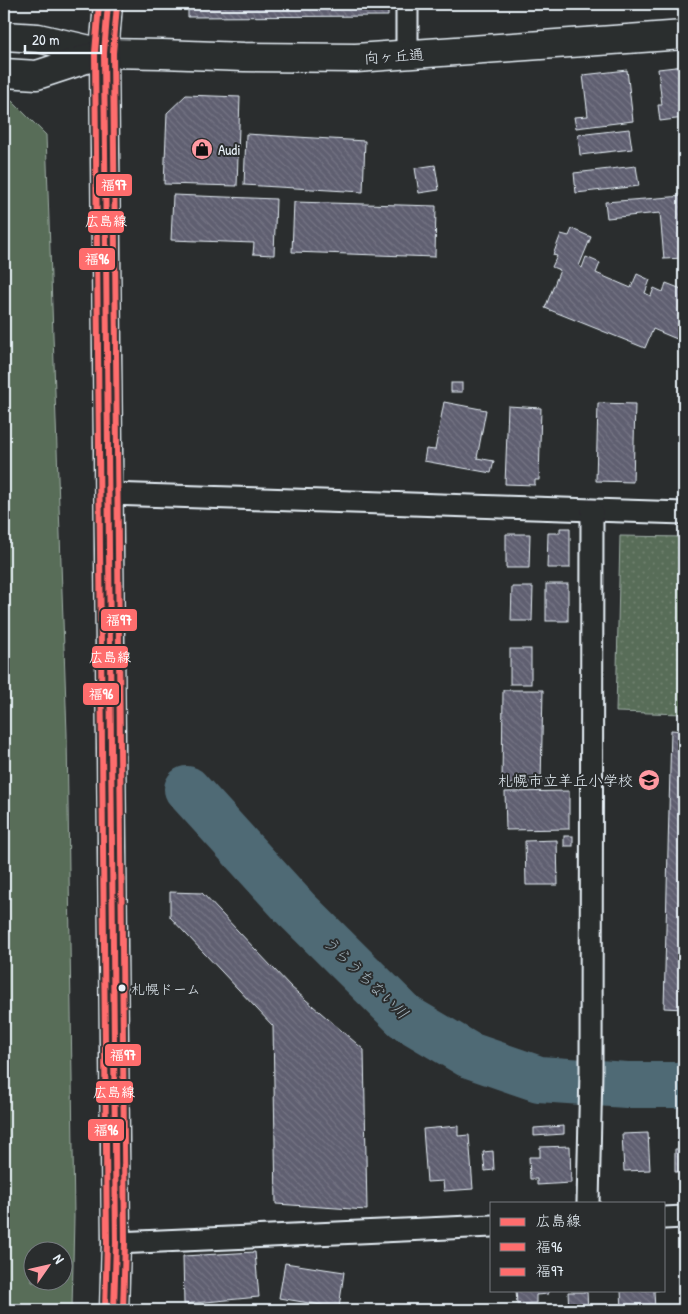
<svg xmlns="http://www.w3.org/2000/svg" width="688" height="1314" viewBox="0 0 688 1314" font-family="'Patrick Hand','Klee One',sans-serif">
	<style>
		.park { fill: url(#park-dots); stroke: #a0afa8 }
		.pitch { fill: #596d58; stroke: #a0afa8; fill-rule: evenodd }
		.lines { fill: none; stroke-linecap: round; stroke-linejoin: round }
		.river { stroke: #506a75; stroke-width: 46 }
		.building { fill: url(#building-back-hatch); stroke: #e8f1f8 }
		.minor-casing { stroke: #e8f1f8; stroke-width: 25 }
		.tertiary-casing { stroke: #e8f1f8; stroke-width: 31 }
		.primary-casing { stroke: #e8f1f8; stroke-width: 31 }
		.trunk-casing { stroke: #e8f1f8; stroke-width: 31 }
		.minor { stroke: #2a2d2e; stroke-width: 21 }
		.tertiary { stroke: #2a2d2e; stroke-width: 28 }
		.primary { stroke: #2a2d2e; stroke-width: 28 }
		.trunk { stroke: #2a2d2e; stroke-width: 28 }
		.bus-1-casing { stroke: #2a2d2e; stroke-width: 10 }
		.bus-2-casing { stroke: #2a2d2e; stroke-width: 10 }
		.bus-3-casing { stroke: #2a2d2e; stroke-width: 10 }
		.bus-1 { stroke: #ff6d6d; stroke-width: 6 }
		.bus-2 { stroke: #ff6d6d; stroke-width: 6 }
		.bus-3 { stroke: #ff6d6d; stroke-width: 6 }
		.bus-dot { fill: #e8f1f8; stroke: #2a2d2e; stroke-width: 2 }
		.labels { text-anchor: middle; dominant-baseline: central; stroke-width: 4; stroke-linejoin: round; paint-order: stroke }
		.bus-label { font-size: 14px; fill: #e8f1f8; stroke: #2a2d2e; text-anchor: start }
		.street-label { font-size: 15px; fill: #e8f1f8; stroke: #2a2d2e }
		.poi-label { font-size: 15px; fill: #e8f1f8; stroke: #2a2d2e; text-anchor: start }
		.water-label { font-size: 16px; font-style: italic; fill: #a4b4bd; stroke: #2a2d2e }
		.line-badge { stroke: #2a2d2e; stroke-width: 2 }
		.badge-label { font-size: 14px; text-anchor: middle; font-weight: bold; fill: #fff }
	</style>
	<defs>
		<pattern id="park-dots" width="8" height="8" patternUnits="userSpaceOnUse" patternTransform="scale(1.25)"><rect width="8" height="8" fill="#596d58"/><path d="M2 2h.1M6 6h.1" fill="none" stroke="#718271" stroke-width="1.8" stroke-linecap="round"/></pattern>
		<pattern id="building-back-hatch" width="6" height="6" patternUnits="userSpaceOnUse" patternTransform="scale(1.25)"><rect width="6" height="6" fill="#5f5e70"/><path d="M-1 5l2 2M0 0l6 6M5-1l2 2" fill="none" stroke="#767685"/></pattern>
	</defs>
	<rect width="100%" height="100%" fill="#2a2d2e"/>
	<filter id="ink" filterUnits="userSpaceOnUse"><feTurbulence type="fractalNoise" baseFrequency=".02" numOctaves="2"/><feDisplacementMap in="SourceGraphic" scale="10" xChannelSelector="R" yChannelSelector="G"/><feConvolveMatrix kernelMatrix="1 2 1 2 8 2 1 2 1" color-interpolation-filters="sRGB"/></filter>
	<g filter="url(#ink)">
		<polygon class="park" points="620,536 684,537 684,714 616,712"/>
		<path class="pitch" d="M 4,101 L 12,101 L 46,135 L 67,734 L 74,1217 L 72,1310 L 4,1310 ZM 32,1252 L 62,1252 L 62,1282 L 32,1282 Z"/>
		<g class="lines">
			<polyline class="river" points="187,789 296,909 405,1017 469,1055 539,1079 627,1085 684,1085"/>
		</g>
		<g class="building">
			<polygon points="188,4 388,4 388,16 188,17"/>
			<polygon points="684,66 684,118 660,121 658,105 662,105 658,69"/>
			<polygon points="627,70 633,121 576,128 574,117 588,116 583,75"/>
			<polygon points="186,95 240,97 237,186 164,184 167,113"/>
			<polygon points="629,129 632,149 580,155 578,135"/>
			<polygon points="246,134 365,141 363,192 244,185"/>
			<polygon points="435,165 439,190 419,193 415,168"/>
			<polygon points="636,166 639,186 576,193 574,173"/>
			<polygon points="173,195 276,199 274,255 253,254 254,243 171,240"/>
			<polygon points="684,196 684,258 664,259 660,213 607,218 605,202"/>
			<polygon points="294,202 436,206 435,257 292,252"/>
			<polygon points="572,229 591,237 579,266 582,268 586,257 600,263 596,273 631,288 637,274 650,280 645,293 651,296 654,288 663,292 666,283 684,290 684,342 653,329 645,348 545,308 560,270 552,267 557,256 553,255 561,234 569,236"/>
			<rect x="451" y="383" width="11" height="9"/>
			<polygon points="444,402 486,410 477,458 494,461 491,473 424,461 426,449 435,450"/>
			<polygon points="598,403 635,404 633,482 596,481"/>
			<polygon points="508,406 541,408 539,480 535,480 535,485 505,484"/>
			<polygon points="560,528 570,528 570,568 547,568 548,533 560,533"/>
			<polygon points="506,534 530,534 529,568 506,568"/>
			<rect x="546" y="584" width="22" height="37"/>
			<polygon points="512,587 533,587 532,621 511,621"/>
			<rect x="510" y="649" width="21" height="35"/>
			<polygon points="503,690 543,690 541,784 502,784"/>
			<polygon points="671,730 684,731 684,1009 664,1008"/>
			<polygon points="569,791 569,829 506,830 505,792"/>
			<rect x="564" y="836" width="9" height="10"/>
			<polygon points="557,840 558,885 526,885 525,841"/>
			<polygon points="170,892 202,893 291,987 364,1050 367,1210 276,1204 273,1026 170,917"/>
			<polygon points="458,1126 458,1136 469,1135 473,1189 444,1191 443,1181 427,1182 423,1129"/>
			<polygon points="564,1126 564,1134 534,1136 534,1128"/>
			<polygon points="648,1133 650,1170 624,1171 622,1134"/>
			<polygon points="679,1135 684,1135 684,1172 675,1172 675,1149 679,1149"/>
			<polygon points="570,1146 571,1183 537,1185 537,1179 530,1179 529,1157 540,1157 540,1147"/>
			<polygon points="493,1151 494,1170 485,1171 483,1152"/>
			<polygon points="255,1252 259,1297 184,1304 183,1256"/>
			<polygon points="285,1263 344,1272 339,1308 279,1298"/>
			<polygon points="516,1290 548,1290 548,1294 536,1295 536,1303 517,1304"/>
			<polygon points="659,1290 654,1291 655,1310 622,1310 621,1291"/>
			<polygon points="568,1292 587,1292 588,1310 569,1310"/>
		</g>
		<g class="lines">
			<g class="minor-casing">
				<g id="minor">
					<polyline points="407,55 407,4"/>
					<polyline points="109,494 684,513"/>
					<polyline points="588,1203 591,1071 592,511"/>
					<polyline points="664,1218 684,1217"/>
					<polyline points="116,1243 492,1226"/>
				</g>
			</g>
			<g class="tertiary-casing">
				<polyline id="tertiary" points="104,53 162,54 244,57 356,58 684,35"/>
			</g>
			<g class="primary-casing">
				<g id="primary">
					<polyline points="4,36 38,38 103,53"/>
					<polyline points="4,73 37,75 104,53"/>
				</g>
			</g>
			<g class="trunk-casing">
				<polyline id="trunk" points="108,4 104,53 116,1243 114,1310"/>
			</g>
			<use href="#minor" class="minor"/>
			<use href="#tertiary" class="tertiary"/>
			<use href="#primary" class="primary"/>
			<use href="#trunk" class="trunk"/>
			<g class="bus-1-casing">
				<polyline id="bus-1" points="108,4 104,53 116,1243 114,1310"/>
			</g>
			<g class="bus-2-casing">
				<polyline id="bus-2" points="99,4 95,53 107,1243 105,1310"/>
			</g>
			<g class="bus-3-casing">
				<polyline id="bus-3" points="117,5 113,53 125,1243 123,1310"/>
			</g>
			<use href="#bus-1" class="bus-1"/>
			<use href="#bus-2" class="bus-2"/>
			<use href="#bus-3" class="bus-3"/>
		</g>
	</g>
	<defs>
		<g id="shop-disc" transform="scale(1.125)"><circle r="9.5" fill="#ff9aa2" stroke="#2a2d2e"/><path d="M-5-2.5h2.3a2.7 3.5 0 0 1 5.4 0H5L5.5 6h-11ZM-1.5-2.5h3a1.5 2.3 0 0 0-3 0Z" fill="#111"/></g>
		<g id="school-disc" transform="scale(1.125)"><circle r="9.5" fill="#ff9aa2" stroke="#2a2d2e"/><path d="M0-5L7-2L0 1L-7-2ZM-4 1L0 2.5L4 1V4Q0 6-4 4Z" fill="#111"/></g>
	</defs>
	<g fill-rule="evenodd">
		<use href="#shop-disc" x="202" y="149"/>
		<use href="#school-disc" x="649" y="780"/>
	</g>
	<circle class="bus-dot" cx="122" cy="988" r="4.5"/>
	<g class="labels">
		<g class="bus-label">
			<text x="131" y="988">札幌ドーム</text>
		</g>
		<g class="street-label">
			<text transform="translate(394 56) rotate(-4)">向ヶ丘通</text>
		</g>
		<g class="poi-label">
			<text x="218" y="149">Audi</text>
			<text x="633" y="780" text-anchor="end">札幌市立羊丘小学校</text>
		</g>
		<g class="water-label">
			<text transform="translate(366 977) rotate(44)">うらうちない川</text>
		</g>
	</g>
	<g class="line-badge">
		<rect x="95" y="173" width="38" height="24" rx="5" fill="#ff6d6d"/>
		<rect x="87" y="210" width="38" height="24" rx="5" fill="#ff6d6d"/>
		<rect x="78" y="247" width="38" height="24" rx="5" fill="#ff6d6d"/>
		<rect x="100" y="608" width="38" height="24" rx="5" fill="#ff6d6d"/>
		<rect x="91" y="645" width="38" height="24" rx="5" fill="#ff6d6d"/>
		<rect x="82" y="682" width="38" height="24" rx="5" fill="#ff6d6d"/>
		<rect x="104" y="1043" width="38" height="24" rx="5" fill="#ff6d6d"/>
		<rect x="95" y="1080" width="39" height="24" rx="5" fill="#ff6d6d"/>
		<rect x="87" y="1118" width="38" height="24" rx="5" fill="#ff6d6d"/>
	</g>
	<g class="badge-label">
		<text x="114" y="190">福97</text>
		<text x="106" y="226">広島線</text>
		<text x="97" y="264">福96</text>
		<text x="119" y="625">福97</text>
		<text x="110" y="662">広島線</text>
		<text x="101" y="699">福96</text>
		<text x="123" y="1060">福97</text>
		<text x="114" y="1097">広島線</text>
		<text x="106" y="1135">福96</text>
	</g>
	<rect width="688" height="1314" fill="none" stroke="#2a2d2e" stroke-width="20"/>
	<rect x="10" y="10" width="668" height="1294" fill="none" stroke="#e8f1f8" stroke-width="2" filter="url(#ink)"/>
	<rect x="490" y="1202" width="175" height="90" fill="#2a2d2e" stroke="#767b7f"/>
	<rect x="500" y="1218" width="25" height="8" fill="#ff6d6d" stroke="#767b7f"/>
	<text x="536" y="1226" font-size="15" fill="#e8f1f8">広島線</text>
	<rect x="500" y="1243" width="25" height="8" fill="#ff6d6d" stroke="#767b7f"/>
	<text x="536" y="1252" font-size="15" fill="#e8f1f8">福96</text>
	<rect x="500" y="1268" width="25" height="8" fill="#ff6d6d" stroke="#767b7f"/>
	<text x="536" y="1276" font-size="15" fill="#e8f1f8">福97</text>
	<g transform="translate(48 1266) rotate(56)"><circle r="24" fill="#2a2d2e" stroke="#767b7f"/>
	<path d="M0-4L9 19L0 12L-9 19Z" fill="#ff9aa2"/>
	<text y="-8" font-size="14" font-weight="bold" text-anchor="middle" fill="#e8f1f8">N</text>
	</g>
	<path d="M25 45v8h76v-8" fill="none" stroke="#e8f1f8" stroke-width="2.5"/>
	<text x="32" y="45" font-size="15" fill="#e8f1f8" stroke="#2a2d2e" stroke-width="4" paint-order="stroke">20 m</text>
</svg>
